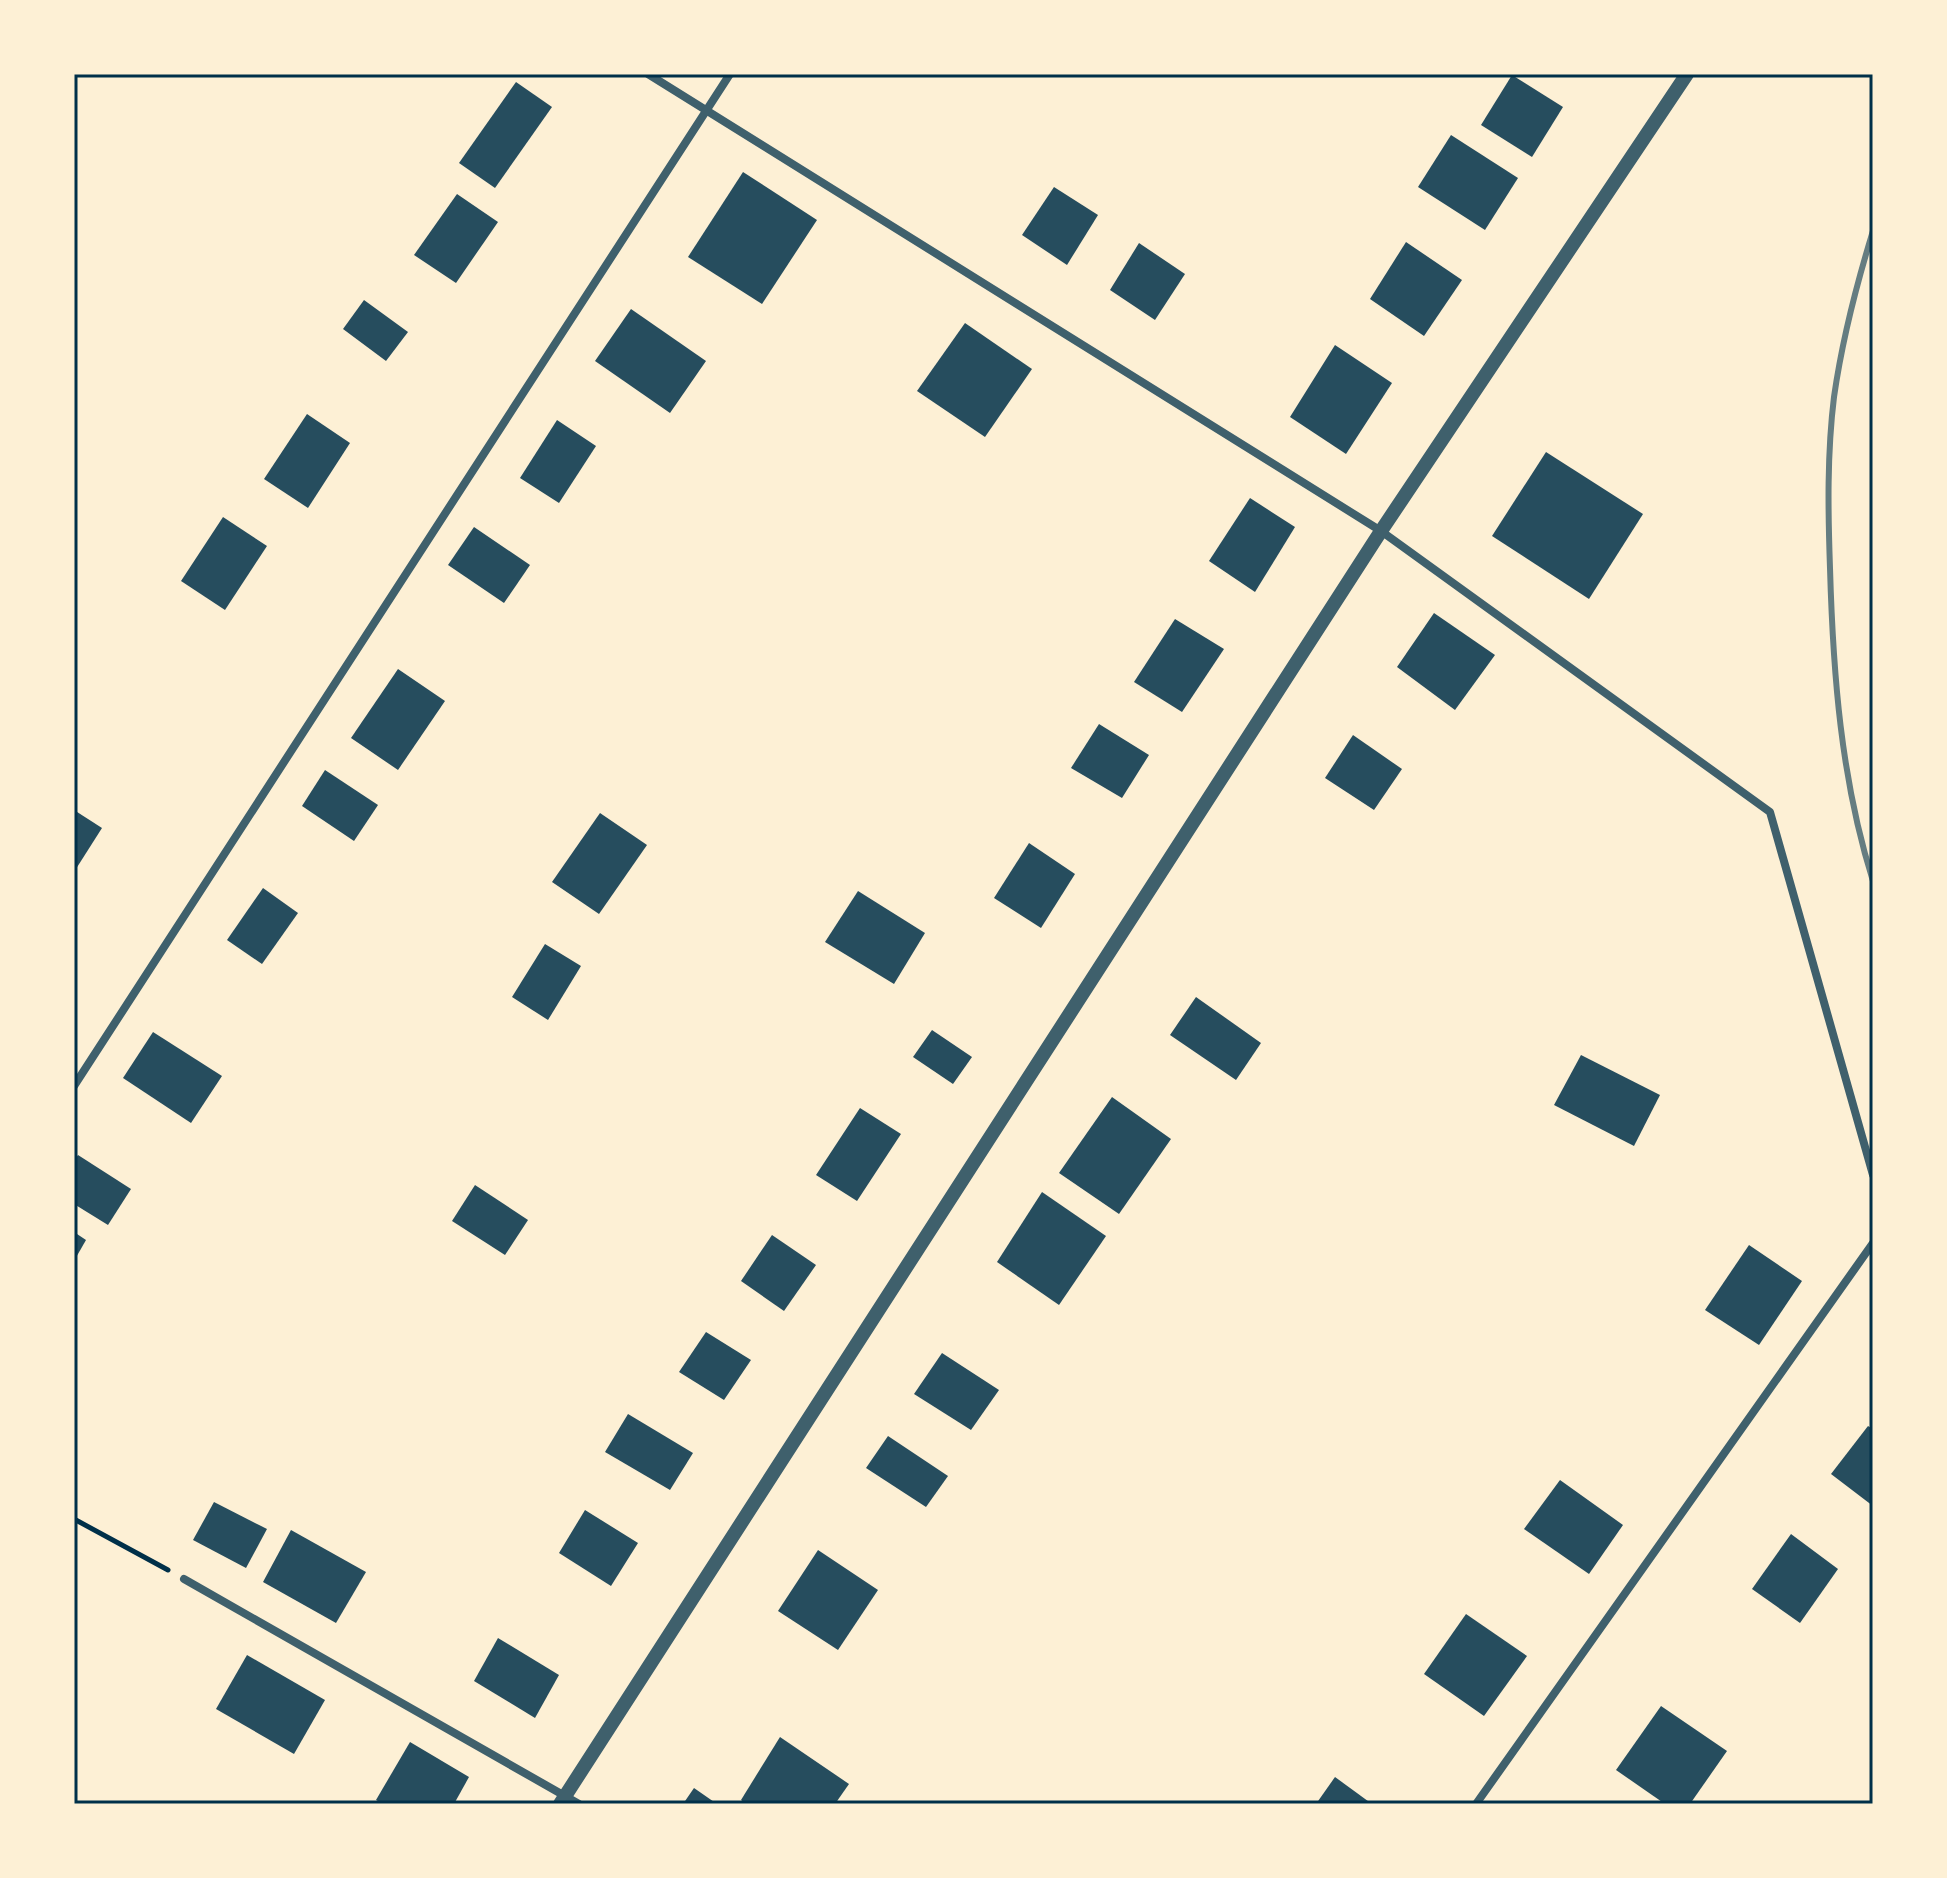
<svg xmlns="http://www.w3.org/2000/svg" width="1947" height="1878" viewBox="0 0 1947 1878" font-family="Overpass,sans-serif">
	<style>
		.building { fill: #264d5e }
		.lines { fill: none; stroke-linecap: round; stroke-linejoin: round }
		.path { stroke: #003049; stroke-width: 5 }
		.minor { stroke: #3f606c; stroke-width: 8 }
		.tertiary { stroke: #3f606c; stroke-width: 14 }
		.rail { stroke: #657d81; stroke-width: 6 }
		.neatline { fill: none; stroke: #003049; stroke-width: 3 }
	</style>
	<rect width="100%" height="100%" fill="#fdf0d5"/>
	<g class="building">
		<polygon points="1512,75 1563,107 1532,157 1481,125"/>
		<polygon points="516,82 552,107 495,188 459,163"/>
		<polygon points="1451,135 1518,178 1485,230 1418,187"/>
		<polygon points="743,172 817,220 762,304 688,257"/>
		<polygon points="1054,187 1098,215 1067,265 1022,235"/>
		<polygon points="457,194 498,222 456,283 414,255"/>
		<polygon points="1406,242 1462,280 1424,336 1370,299"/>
		<polygon points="1139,243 1185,274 1155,320 1110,290"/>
		<polygon points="364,300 408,332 386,361 343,329"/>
		<polygon points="631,309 706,361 670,413 595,361"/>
		<polygon points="965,323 1032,369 985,437 917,391"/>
		<polygon points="1335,345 1392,383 1346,454 1290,417"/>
		<polygon points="307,414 350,443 308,508 264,479"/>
		<polygon points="557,420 596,446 559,503 520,478"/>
		<polygon points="1546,452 1643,514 1589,599 1492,536"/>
		<polygon points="1250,498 1295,527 1255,592 1209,561"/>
		<polygon points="223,517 267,546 225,610 181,581"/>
		<polygon points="474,527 530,565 504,603 448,565"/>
		<polygon points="1434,613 1495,655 1455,710 1397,667"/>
		<polygon points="1175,619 1224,649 1182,712 1134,682"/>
		<polygon points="398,669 445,701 398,770 351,738"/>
		<polygon points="1099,724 1149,755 1122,798 1071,768"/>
		<polygon points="1353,735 1402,769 1374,810 1325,778"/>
		<polygon points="325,770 378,805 354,841 302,806"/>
		<polygon points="74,810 102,828 74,872"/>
		<polygon points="600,813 647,845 599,914 552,882"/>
		<polygon points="1029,843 1075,874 1041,928 994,898"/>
		<polygon points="263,888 298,913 262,964 227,940"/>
		<polygon points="858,891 925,933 894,984 825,942"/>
		<polygon points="545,944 581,966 548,1020 512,997"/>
		<polygon points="1196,997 1261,1043 1236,1080 1170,1035"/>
		<polygon points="932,1030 972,1057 953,1084 913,1057"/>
		<polygon points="153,1032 222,1076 191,1123 123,1078"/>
		<polygon points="1581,1055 1660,1095 1634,1146 1554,1105"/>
		<polygon points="1112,1097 1171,1139 1119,1214 1059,1173"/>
		<polygon points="860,1108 901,1134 857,1201 816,1175"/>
		<polygon points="78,1155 131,1189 108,1225 74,1204 74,1161"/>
		<polygon points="475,1185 528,1220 505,1255 452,1221"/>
		<polygon points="1042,1192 1106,1236 1059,1305 997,1262"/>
		<polygon points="74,1232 86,1240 74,1261"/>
		<polygon points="772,1235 816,1265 784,1311 741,1281"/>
		<polygon points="1749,1245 1802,1281 1759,1345 1705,1310"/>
		<polygon points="706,1332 751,1360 724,1400 679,1372"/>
		<polygon points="942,1353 999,1390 971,1430 914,1394"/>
		<polygon points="628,1414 693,1453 670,1490 605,1452"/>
		<polygon points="1868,1426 1873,1429 1873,1506 1831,1474"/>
		<polygon points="888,1436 948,1476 926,1507 866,1468"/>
		<polygon points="1560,1480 1623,1525 1589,1574 1524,1529"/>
		<polygon points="214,1502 267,1529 246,1568 193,1540"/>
		<polygon points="585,1510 638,1543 611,1586 559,1553"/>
		<polygon points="291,1530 366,1572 336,1623 263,1582"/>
		<polygon points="1791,1534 1838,1569 1800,1623 1752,1589"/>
		<polygon points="818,1550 878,1590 838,1650 778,1611"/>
		<polygon points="1466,1614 1527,1656 1484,1716 1424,1674"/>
		<polygon points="498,1638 559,1675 535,1718 474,1681"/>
		<polygon points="247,1655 325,1700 294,1754 216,1709"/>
		<polygon points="1661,1706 1727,1751 1690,1804 1665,1804 1616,1770"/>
		<polygon points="780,1737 849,1784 835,1804 746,1804 741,1800"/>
		<polygon points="410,1742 469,1777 454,1804 383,1804 376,1800"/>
		<polygon points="1335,1777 1372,1804 1316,1804"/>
		<polygon points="694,1788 717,1804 683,1804"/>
	</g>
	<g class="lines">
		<polyline class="path" points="74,1519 168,1570"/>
		<g class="minor">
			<polyline points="648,74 1381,531 1770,812 1873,1175"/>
			<polyline points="74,1086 730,74"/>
			<polyline points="184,1579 579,1804"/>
			<polyline points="1476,1804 1873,1243"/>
		</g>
		<polyline class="tertiary" points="560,1804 1381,531 1687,74"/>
		<path class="rail" d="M 1873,231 C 1856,286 1842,341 1834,397 C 1827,454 1828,511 1830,568 C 1833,673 1841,780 1873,881"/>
	</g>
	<rect width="1947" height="1878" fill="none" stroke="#fdf0d5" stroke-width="152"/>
	<rect x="76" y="76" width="1795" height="1726" class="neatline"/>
</svg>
